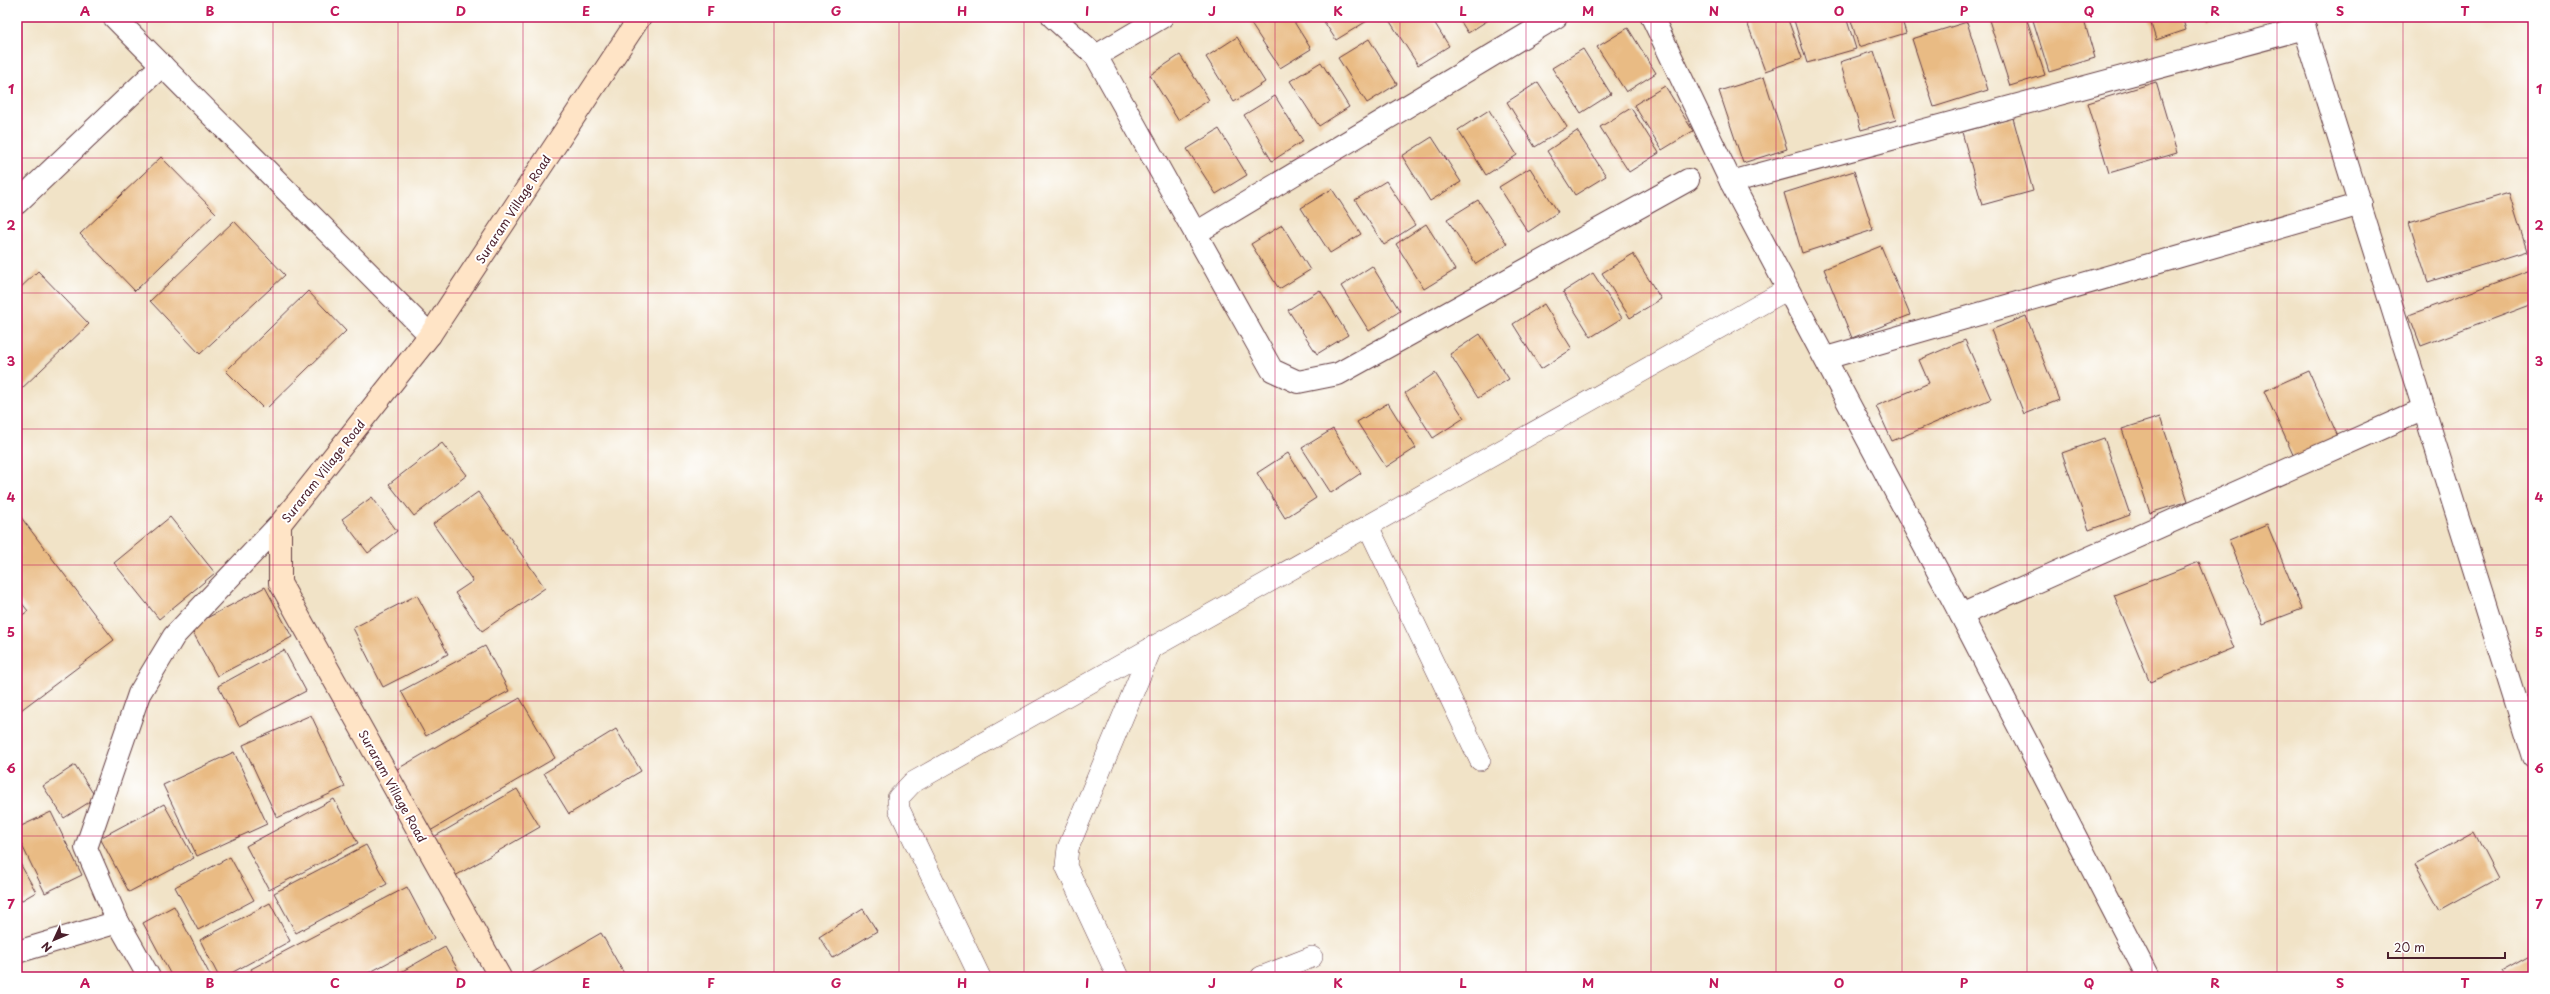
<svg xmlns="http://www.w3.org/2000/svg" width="2550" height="994" viewBox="0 0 2550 994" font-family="'Playpen Sans',sans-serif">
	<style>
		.building { fill: #e9bb84 }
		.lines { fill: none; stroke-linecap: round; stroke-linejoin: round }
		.lane-casing { stroke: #633c42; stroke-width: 22 }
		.street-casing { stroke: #633c42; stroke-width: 24 }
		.secondary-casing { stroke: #633c42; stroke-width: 24 }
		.lane { stroke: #fff; stroke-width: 21 }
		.street { stroke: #fff; stroke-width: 22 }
		.secondary { stroke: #ffe4c6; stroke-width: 22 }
		.grid { fill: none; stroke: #c2185b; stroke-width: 1; stroke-opacity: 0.55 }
		.labels { text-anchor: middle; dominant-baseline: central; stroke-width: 4; stroke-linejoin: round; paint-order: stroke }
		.street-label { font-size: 12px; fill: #4a1f2b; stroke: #fff }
		.neatline { fill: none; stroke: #c2185b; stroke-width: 1.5 }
		.grid-label { font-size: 13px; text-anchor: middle; font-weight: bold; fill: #c2185b }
	</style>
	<rect width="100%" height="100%" fill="#fff"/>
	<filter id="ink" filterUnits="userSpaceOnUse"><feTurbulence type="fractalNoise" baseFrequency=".025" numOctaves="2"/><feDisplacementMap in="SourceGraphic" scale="8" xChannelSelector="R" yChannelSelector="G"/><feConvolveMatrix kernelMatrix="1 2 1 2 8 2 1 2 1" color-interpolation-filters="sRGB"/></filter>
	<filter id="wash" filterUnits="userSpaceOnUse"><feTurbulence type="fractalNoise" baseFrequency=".012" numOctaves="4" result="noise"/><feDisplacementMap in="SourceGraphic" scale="16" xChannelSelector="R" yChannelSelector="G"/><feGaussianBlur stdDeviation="0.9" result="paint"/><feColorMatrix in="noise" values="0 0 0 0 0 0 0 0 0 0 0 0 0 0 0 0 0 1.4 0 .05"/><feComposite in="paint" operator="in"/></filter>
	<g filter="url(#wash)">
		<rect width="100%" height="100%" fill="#f1e3c7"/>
		<g id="blocks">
			<g class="building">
				<polygon points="1262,17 1291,17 1311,49 1280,68 1251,24"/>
				<polygon points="1321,17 1364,17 1367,21 1336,40"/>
				<polygon points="1394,17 1431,17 1449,46 1418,65 1389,20"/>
				<polygon points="1458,17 1493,17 1468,33"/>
				<polygon points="1745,17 1787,17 1802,58 1765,71"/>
				<polygon points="1793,17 1846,17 1856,49 1807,63"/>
				<polygon points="1850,17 1901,17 1906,33 1859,47"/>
				<polygon points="1988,17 2026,17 2045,75 2010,86"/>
				<polygon points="2032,17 2083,17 2095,58 2049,72"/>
				<polygon points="2149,17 2182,17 2186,30 2156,40"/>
				<polygon points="2205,17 2219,17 2206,21"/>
				<polygon points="1967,22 1988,90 1934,107 1912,39"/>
				<polygon points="1628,28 1656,73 1626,92 1597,47"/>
				<polygon points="1237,37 1265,82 1234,102 1206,57"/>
				<polygon points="1369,39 1397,84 1367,103 1338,58"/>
				<polygon points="1583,49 1611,94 1581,113 1552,68"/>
				<polygon points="1874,51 1896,120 1861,130 1840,62"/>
				<polygon points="1180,55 1209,100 1178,120 1150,75"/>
				<polygon points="1321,62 1349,107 1319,126 1290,81"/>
				<polygon points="1764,77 1787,149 1743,163 1719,91"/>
				<polygon points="1538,82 1567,127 1535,147 1507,102"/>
				<polygon points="2156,82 2177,153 2109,173 2088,103"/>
				<polygon points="1665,86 1693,131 1662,150 1634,105"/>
				<polygon points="1275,96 1303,141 1272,161 1244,115"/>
				<polygon points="1631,108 1659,153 1629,172 1600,127"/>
				<polygon points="1489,110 1517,155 1486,175 1458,130"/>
				<polygon points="2013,118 2033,191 1982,205 1962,132"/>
				<polygon points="1219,129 1247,175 1216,194 1187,149"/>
				<polygon points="1577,131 1606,176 1575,195 1547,151"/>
				<polygon points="1432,137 1461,182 1430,201 1402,156"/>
				<polygon points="161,157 216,213 135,291 80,234"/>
				<polygon points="1530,168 1558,212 1528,232 1499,187"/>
				<polygon points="1854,171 1873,230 1802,253 1784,193"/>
				<polygon points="1386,181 1415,225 1384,245 1355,200"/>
				<polygon points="1332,189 1361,234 1330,253 1301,208"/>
				<polygon points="2509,193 2527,251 2428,282 2409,223"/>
				<polygon points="1478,200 1507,244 1476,264 1447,219"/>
				<polygon points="234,221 285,275 200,354 150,301"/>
				<polygon points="1426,224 1455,270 1424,289 1396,244"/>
				<polygon points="1282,225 1310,270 1279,289 1251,244"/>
				<polygon points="1881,246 1910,315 1852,338 1824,269"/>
				<polygon points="1633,254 1661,299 1630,318 1602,273"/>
				<polygon points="1372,266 1400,311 1369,331 1341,286"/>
				<polygon points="2533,269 2533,304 2421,346 2409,315"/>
				<polygon points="38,271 89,324 17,393 17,291"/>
				<polygon points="1593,273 1622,318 1591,337 1563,292"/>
				<polygon points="1320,290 1348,335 1317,354 1288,310"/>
				<polygon points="308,291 346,331 265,410 226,371"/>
				<polygon points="1544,304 1572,349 1541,369 1513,324"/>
				<polygon points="2026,316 2059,400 2024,414 1991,330"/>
				<polygon points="1480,334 1509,379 1478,398 1450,354"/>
				<polygon points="1965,340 1991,399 1892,441 1876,406 1929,383 1919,360"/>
				<polygon points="2309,371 2339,439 2295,459 2264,391"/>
				<polygon points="1435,373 1464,418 1433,438 1405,393"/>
				<polygon points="1388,403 1416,448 1386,467 1357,422"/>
				<polygon points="2160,417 2188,501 2150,513 2122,429"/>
				<polygon points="1333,429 1361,473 1331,493 1302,448"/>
				<polygon points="2104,438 2130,515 2089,530 2062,453"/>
				<polygon points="442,443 467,475 414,516 389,484"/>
				<polygon points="1288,453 1316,498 1285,518 1257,473"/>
				<polygon points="478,492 545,588 482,631 455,593 473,581 433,524"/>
				<polygon points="372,497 397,531 368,553 342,519"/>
				<polygon points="17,512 114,640 17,713 17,619 28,611 17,597"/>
				<polygon points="170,517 215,573 159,619 114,563"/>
				<polygon points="2267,524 2302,609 2263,624 2229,540"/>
				<polygon points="2199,562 2234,648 2150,682 2114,595"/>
				<polygon points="265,587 292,637 217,676 190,627"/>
				<polygon points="417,595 448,654 383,687 353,628"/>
				<polygon points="485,646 509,691 426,736 401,691"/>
				<polygon points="284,650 306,691 239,726 218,686"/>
				<polygon points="520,698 555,758 430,831 394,771"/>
				<polygon points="311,715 345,787 277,818 243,745"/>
				<polygon points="616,729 641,771 569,814 544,773"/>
				<polygon points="234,752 267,824 197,856 163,785"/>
				<polygon points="75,765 96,798 64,818 43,786"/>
				<polygon points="517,789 540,827 455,876 432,838"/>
				<polygon points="334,799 358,843 269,890 246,846"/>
				<polygon points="164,804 194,858 129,892 100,838"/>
				<polygon points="51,812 82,875 45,893 17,835 17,828"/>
				<polygon points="2474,832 2498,878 2440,910 2415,864"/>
				<polygon points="366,845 387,884 296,933 274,893"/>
				<polygon points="230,857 254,900 198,930 175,887"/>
				<polygon points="17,858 36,892 17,903"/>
				<polygon points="407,887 434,938 361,977 255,977 251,969"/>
				<polygon points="270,903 290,941 224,977 219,977 200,940"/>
				<polygon points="174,906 211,977 172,977 143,923"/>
				<polygon points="863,909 877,931 833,958 819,937"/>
				<polygon points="601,933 626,977 529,977 528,975"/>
				<polygon points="445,947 462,977 392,977"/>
				<polygon points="2533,954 2533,977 2504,977 2501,972"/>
			</g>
		</g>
	</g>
	<g filter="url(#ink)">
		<use href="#blocks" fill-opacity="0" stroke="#633c42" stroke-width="1"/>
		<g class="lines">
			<g class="lane-casing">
				<g id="lane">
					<polyline points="1368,526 1480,760"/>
					<polyline points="980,977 899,809 898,798 912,783 1788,289"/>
					<polyline points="1118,977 1066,866 1068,848 1152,647"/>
					<polyline points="1261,977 1312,957"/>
				</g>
			</g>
			<g class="street-casing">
				<g id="street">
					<polyline points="114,17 430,335"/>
					<polyline points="1053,17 1096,56 1272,370 1298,382 1338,374 1688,180"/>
					<polyline points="1652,17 1731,182 1961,615 2148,977"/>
					<polyline points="2301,17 2533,757"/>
					<polyline points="1096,56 1162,17"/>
					<polyline points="1731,182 2305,28"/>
					<polyline points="17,203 162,65"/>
					<polyline points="1196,233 1556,17"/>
					<polyline points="1826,358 2361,204"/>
					<polyline points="1961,615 2424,409"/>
					<polyline points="17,952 118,922"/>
					<polyline points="149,977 118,922 86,848 139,694 174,636 280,524"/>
				</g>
			</g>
			<g class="secondary-casing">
				<polyline id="secondary" points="500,977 280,583 280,524 430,335 640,17"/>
			</g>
			<use href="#lane" class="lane"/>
			<use href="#street" class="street"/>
			<use href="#secondary" class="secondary"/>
		</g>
	</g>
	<path class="grid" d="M 147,17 L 147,977M 273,17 L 273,977M 398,17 L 398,977M 523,17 L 523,977M 648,17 L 648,977M 774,17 L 774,977M 899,17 L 899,977M 1024,17 L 1024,977M 1150,17 L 1150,977M 1275,17 L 1275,977M 1400,17 L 1400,977M 1526,17 L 1526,977M 1651,17 L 1651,977M 1776,17 L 1776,977M 1902,17 L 1902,977M 2027,17 L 2027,977M 2152,17 L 2152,977M 2277,17 L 2277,977M 2403,17 L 2403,977M 17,158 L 2533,158M 17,293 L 2533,293M 17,429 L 2533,429M 17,565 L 2533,565M 17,701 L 2533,701M 17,836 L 2533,836"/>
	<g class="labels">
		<g class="street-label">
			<text transform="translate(513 209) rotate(-57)">Suraram Village Road</text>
			<text transform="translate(323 471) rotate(-52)">Suraram Village Road</text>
			<text transform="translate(393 786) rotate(61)">Suraram Village Road</text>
		</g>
	</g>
	<rect width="2550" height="994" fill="none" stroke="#fff" stroke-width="44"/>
	<g transform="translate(54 940) rotate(226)" stroke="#ffffff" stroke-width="3" paint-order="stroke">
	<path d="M0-3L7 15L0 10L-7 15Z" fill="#4a1f2b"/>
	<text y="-6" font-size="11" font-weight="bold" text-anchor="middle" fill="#4a1f2b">N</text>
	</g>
	<path d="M2388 952v6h117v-6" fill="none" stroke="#4a1f2b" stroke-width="2"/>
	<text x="2394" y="952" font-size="12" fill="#4a1f2b" stroke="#ffffff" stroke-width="3" paint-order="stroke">20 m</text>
	<rect x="22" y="22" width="2506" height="950" class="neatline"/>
	<g class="grid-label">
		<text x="85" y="16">A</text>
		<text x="210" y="16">B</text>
		<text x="335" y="16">C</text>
		<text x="461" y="16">D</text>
		<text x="586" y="16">E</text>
		<text x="711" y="16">F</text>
		<text x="836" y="16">G</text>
		<text x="962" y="16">H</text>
		<text x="1087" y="16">I</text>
		<text x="1212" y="16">J</text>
		<text x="1338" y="16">K</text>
		<text x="1463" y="16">L</text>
		<text x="1588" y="16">M</text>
		<text x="1714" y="16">N</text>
		<text x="1839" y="16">O</text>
		<text x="1964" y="16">P</text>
		<text x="2089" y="16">Q</text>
		<text x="2215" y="16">R</text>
		<text x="2340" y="16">S</text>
		<text x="2465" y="16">T</text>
		<text x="11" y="94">1</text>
		<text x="2539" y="94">1</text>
		<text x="11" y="230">2</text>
		<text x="2539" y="230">2</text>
		<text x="11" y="366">3</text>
		<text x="2539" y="366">3</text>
		<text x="11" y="502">4</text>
		<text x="2539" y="502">4</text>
		<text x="11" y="637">5</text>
		<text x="2539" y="637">5</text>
		<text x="11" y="773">6</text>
		<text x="2539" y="773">6</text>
		<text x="11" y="909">7</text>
		<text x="2539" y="909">7</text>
		<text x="85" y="988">A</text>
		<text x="210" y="988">B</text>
		<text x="335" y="988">C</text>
		<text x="461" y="988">D</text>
		<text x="586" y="988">E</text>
		<text x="711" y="988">F</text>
		<text x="836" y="988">G</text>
		<text x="962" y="988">H</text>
		<text x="1087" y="988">I</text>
		<text x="1212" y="988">J</text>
		<text x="1338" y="988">K</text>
		<text x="1463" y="988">L</text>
		<text x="1588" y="988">M</text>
		<text x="1714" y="988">N</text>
		<text x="1839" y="988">O</text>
		<text x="1964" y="988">P</text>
		<text x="2089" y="988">Q</text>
		<text x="2215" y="988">R</text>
		<text x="2340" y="988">S</text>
		<text x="2465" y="988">T</text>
	</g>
</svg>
